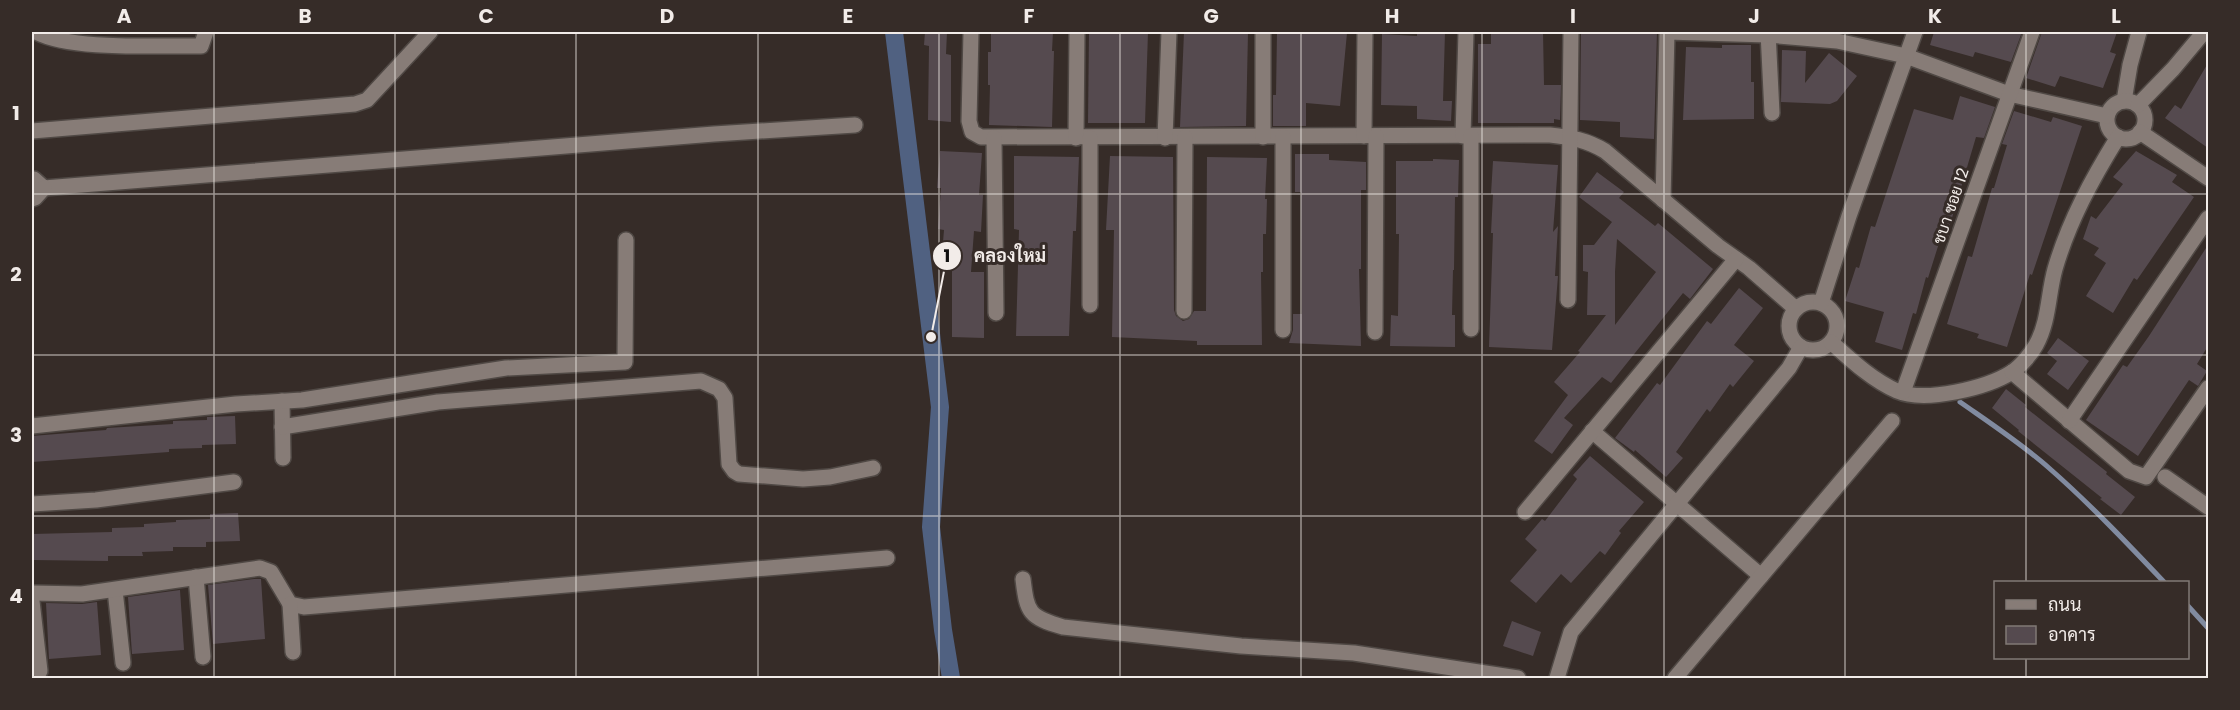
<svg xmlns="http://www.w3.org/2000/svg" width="2240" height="710" viewBox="0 0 2240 710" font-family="Poppins,Sarabun,sans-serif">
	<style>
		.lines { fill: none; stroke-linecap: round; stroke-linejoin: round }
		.stream { stroke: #818ba0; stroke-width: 5 }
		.canal { stroke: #506181; stroke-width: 18 }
		.building { fill: #554a4f; fill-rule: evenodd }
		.minor-casing { stroke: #504945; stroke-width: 18 }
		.minor { stroke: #877c77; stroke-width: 15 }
		.grid { fill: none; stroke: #f2ece9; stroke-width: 1.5; stroke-opacity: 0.55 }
		.labels { text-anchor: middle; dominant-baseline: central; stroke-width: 6; stroke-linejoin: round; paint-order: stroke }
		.street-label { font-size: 16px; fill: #f2ece9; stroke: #362c28 }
		.leader { fill: none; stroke: #f2ece9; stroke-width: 2 }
		.callout-dot { fill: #f2ece9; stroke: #362c28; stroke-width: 2 }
		.mark-label { font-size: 18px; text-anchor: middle; font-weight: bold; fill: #111 }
		.callout-label { font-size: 18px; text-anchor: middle; font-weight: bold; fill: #f2ece9; stroke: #362c28; stroke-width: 6; stroke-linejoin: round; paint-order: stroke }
		.neatline { fill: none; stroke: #f2ece9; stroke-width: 2 }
		.grid-label { font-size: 20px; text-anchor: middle; font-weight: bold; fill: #f2ece9 }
	</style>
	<rect width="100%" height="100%" fill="#362c28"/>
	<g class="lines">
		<g class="stream">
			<path d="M 1960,402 C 1990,423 2022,444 2049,468 C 2090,504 2127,543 2164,582"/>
			<polyline points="2188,606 2208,628"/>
		</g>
		<polyline class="canal" points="894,32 940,407 931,527 943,630 951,678"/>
	</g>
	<g class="building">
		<polygon points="925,32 947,32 946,54 951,55 951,122 928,120 929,46 924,45"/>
		<polygon points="991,32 1053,32 1052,51 1054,51 1052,127 989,125 990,85 988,85 988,52 991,52"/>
		<polygon points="1089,32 1148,32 1145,123 1088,123"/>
		<polygon points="1184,32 1248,32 1246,126 1180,127"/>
		<polygon points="1277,32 1347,33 1340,106 1306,103 1306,126 1273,126 1273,95 1276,95"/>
		<polygon points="1417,32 1445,32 1443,101 1452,101 1451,121 1417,119 1417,106 1381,105 1382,34 1417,36"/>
		<polygon points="1491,32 1543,32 1544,85 1561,85 1560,120 1554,119 1554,123 1478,123 1478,44 1491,44"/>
		<polygon points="1581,32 1657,32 1654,139 1620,137 1620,122 1580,120"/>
		<polygon points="1934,32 2022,32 2011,62 1975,52 1973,57 1930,45"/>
		<polygon points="2042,32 2117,32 2110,52 2116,54 2103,88 2060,76 2055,87 2026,78"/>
		<polygon points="1722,45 1751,45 1751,82 1754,82 1754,119 1683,120 1686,47 1722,48"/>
		<polygon points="1782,50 1806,51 1805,83 1829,53 1857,76 1837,101 1830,104 1781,102"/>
		<polygon points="2208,63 2208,148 2165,118 2175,105 2181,109"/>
		<polygon points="1960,96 1995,107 1984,138 1976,137 1949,228 1951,229 1946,242 1940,240 1928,278 1926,277 1916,314 1913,313 1902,350 1875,342 1884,312 1845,301 1856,267 1859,268 1871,226 1875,227 1914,109 1953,120"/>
		<polygon points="2014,111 2051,122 2053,117 2082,126 2032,275 2030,274 2007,347 1977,338 1979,334 1947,324 1968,256 1972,257 1992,188 1994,188 2007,145 2002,144"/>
		<polygon points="940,151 982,153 979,195 983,195 981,232 974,231 971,272 984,272 984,338 952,337 952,267 941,266 944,230 938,229 941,188 937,188"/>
		<polygon points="2136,151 2177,175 2172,182 2194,197 2137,280 2134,278 2113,313 2086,296 2106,263 2094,255 2099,248 2083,239 2091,216 2096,219 2123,184 2113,177"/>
		<polygon points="1295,154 1329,154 1329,160 1366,162 1366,190 1361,190 1361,269 1359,269 1361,346 1289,343 1293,330 1293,314 1302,314 1301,192 1295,192"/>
		<polygon points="1014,156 1079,157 1076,231 1073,231 1069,336 1016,336 1019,230 1014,229"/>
		<polygon points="1110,156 1173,157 1174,310 1176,316 1183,321 1189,319 1194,311 1206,311 1207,157 1267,158 1265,199 1267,199 1266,234 1263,234 1263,272 1261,272 1262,345 1197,345 1197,341 1112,337 1114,230 1106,230"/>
		<polygon points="1433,159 1459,160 1458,197 1455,197 1454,270 1453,270 1452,315 1455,315 1455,347 1390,346 1391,315 1398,316 1399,234 1396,234 1396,161 1433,161"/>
		<polygon points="1493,161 1558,165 1553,232 1558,226 1555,276 1558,276 1552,350 1489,347 1493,233 1491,233 1493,194 1491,194"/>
		<path d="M 1597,172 L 1624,192 L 1619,198 L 1655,226 L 1658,223 L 1713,269 L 1690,299 L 1683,293 L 1611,383 L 1602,377 L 1564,418 L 1573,425 L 1552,454 L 1534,441 L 1568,395 L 1554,382 L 1580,352 L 1578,351 L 1606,315 L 1587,315 L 1588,272 L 1583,271 L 1583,245 L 1594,245 L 1612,222 L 1579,197 ZM 1617,239 L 1656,272 L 1615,325 L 1615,272 Z"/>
		<polygon points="2208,245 2208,346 2197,364 2207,371 2198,386 2189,380 2138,456 2086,420 2123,365 2127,367 2149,336"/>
		<polygon points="1739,288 1763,308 1734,345 1754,361 1733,387 1730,384 1710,412 1707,409 1676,452 1683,458 1666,477 1635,450 1634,452 1615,438 1657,383 1660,385 1707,321 1711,324"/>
		<polygon points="2058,338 2089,361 2068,390 2047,374 2057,361 2047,353"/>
		<polygon points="2006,389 2026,405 2025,407 2107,472 2106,474 2135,497 2121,515 2100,499 2102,498 2018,431 2019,430 1992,408"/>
		<polygon points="235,416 236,444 202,445 202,448 169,449 169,452 32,462 32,436 106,430 107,428 173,424 173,421 207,420 207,417"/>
		<polygon points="1590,456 1644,502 1619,531 1621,533 1605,555 1600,551 1571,583 1561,574 1536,603 1510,581 1537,550 1525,539 1542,519 1545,521 1577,479 1573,475"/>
		<polygon points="238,513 240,541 206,542 206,547 173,547 173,551 142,552 143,556 108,556 108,561 32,560 32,534 112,532 112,528 144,527 144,524 176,522 176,520 210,519 210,514"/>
		<polygon points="254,579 261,579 265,639 213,644 208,585"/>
		<polygon points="180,590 184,650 132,654 128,597"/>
		<polygon points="97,602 101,655 49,659 46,603 82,604"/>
		<polygon points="1512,621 1541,632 1533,656 1503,646"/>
	</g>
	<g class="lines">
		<g class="minor-casing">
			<g id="minor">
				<path d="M 36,32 C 73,51 157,45 201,46 L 206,32"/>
				<path d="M 971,32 L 969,121 L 972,132 L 981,137 L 1550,135 C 1570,137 1587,140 1605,151 L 1718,246 L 1749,268 L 1796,309"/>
				<polyline points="1768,32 1772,113"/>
				<polyline points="2124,101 2130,65 2139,32"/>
				<circle cx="2126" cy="120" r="19"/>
				<polyline points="2138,105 2173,69 2204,32"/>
				<polyline points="32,131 355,104 367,100 430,32"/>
				<polyline points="2140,132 2208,178"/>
				<polyline points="1364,136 1365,32"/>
				<polyline points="1463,136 1466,32"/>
				<polyline points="1471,136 1471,329"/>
				<polyline points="1263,137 1263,32"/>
				<polyline points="994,138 996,313"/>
				<polyline points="1076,138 1077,32"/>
				<polyline points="1090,138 1090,305"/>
				<polyline points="1165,138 1169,32"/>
				<polyline points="32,179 34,179 44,188 714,134 855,125"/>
				<polyline points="32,199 35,198 44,188"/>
				<polyline points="1663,200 1667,32 1768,35 1837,41 1906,56 2009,94 2107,116"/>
				<polyline points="1568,300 1571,32"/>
				<circle cx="1813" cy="326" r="24"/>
				<polyline points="1821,303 1849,216 1915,32"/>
				<polyline points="1184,311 1185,137"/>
				<polyline points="1283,330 1283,137"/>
				<polyline points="1375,332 1376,136"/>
				<path d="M 1831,342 C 1851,360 1872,380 1897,391 C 1925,403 1987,388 2012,372 C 2021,366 2031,354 2036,345 C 2049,322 2048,294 2055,269 C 2069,221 2092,179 2118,137"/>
				<polyline points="2012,372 2129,471 2146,477 2208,388"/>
				<polyline points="1903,392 2032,32"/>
				<polyline points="282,401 283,458"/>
				<polyline points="2069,421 2208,218"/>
				<polyline points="32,426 236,404 302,400 506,368 625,362 626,240"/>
				<polyline points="282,427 438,402 701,381 719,389 725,398 729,464 734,471 739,474 803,479 830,477 873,468"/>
				<polyline points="1592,431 1761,576"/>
				<polyline points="2165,477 2208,507"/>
				<polyline points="32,504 96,500 234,482"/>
				<polyline points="1525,512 1736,259"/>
				<polyline points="196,577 203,657"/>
				<path d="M 1023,579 C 1027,613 1029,617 1063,627 L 1241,646 L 1354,653 L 1518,678"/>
				<polyline points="115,590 123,663"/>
				<polyline points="32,593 82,594 260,568 271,572 290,604 304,607 887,558"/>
				<polyline points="32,601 40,671"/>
				<polyline points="290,604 293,652"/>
				<polyline points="1557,678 1571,632 1789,368 1801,347"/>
				<polyline points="1675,678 1892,421"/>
			</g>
		</g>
		<use href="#minor" class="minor"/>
	</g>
	<path class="grid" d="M 214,32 L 214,678M 395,32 L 395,678M 576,32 L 576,678M 758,32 L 758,678M 939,32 L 939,678M 1120,32 L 1120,678M 1301,32 L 1301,678M 1482,32 L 1482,678M 1664,32 L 1664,678M 1845,32 L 1845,678M 2026,32 L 2026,582M 32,194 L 2208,194M 32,355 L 2208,355M 32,516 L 2208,516M 2026,658 L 2026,678"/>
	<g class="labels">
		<g class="street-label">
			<text transform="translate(1951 206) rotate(-71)">ชบา ซอย 12</text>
		</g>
	</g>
	<path class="leader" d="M931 337L947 256"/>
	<g class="callout-dot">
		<circle cx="931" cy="337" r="6"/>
		<circle cx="947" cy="256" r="15"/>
	</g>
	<g class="mark-label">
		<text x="947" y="262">1</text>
	</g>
	<g class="callout-label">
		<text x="1010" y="262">คลองใหม่</text>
	</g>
	<rect width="2240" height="710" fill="none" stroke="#362c28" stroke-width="66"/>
	<rect x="1994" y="581" width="195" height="78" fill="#362c28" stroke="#817975" stroke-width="1.5"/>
	<rect x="2006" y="600" width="30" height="9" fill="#877c77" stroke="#817975" stroke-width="1.5"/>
	<text x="2048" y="611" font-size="18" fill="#f2ece9">ถนน</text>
	<rect x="2006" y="626" width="30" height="18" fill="#554a4f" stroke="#817975" stroke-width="1.5"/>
	<text x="2048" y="641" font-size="18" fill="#f2ece9">อาคาร</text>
	<rect x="33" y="33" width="2174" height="644" class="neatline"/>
	<g class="grid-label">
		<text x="124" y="23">A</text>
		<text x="305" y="23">B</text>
		<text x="486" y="23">C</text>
		<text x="667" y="23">D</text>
		<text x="848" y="23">E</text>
		<text x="1029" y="23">F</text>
		<text x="1211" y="23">G</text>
		<text x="1392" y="23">H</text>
		<text x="1573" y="23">I</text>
		<text x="1754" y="23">J</text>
		<text x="1935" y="23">K</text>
		<text x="2116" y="23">L</text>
		<text x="16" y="120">1</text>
		<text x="16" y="281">2</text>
		<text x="16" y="442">3</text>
		<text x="16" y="603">4</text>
	</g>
</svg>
